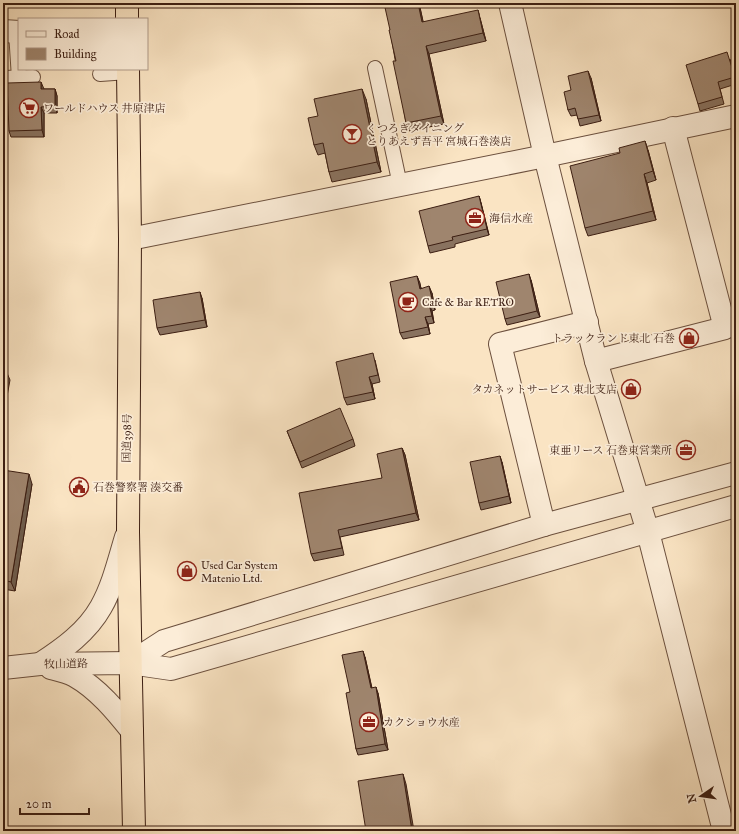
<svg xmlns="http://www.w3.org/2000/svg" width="739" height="834" viewBox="0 0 739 834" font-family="'IM FELL Great Primer','Noto Serif JP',serif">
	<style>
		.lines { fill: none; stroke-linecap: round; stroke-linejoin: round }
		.service-casing { stroke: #6c503e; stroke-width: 16 }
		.minor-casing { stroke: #6c503e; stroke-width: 24 }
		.tertiary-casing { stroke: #6c503e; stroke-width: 24 }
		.trunk-casing { stroke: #3c1e12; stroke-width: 24 }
		.service { stroke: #fcedd8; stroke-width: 14 }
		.minor { stroke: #fcedd8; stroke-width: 22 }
		.tertiary { stroke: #fcedd8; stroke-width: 22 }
		.trunk { stroke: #fae4c3; stroke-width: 22 }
		.wall { fill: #89725f; stroke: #3c1e12 }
		.shaded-wall { fill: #6f5d4d; stroke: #3c1e12 }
		.building { fill: #9f856e; stroke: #3c1e12 }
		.labels { text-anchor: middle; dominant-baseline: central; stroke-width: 3.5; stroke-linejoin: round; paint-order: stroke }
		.poi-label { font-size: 11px; fill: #3c1e12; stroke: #fcedd8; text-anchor: start }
		.street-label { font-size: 11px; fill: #3c1e12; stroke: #fcedd8 }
	</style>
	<rect width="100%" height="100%" fill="#fae4c3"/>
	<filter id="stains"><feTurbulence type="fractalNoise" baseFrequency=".005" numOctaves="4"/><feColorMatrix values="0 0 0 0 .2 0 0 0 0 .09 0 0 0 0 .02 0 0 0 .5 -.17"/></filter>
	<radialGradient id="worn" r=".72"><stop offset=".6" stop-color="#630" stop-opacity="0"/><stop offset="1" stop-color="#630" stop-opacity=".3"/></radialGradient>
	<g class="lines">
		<g class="service-casing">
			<g id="service">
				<polyline points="16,32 19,78"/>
				<polyline points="375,68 400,185"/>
				<polyline points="100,74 128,72"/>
				<polyline points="3,78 33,77"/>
			</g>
		</g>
		<g class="minor-casing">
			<g id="minor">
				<polyline points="510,3 545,156 596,361 648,532 724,831"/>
				<polyline points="3,31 19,32"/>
				<polyline points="130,239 545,156 736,116"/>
				<polyline points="596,361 725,328 673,128"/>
				<polyline points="544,525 500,344 587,322"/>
			</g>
		</g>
		<g class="tertiary-casing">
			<g id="tertiary">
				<polyline points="130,663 164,641 544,525 736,473"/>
				<path d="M 40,664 C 63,649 87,632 101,607 C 113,586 119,560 126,537"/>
				<polyline points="3,668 40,664 130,663 171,669 736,506"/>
				<path d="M 51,668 C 59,670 68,672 75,676 C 98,689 116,711 132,731"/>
			</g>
		</g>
		<g class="trunk-casing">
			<g id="trunk">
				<polyline points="127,19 127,3"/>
				<polyline points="128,69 130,239 128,532 134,831"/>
			</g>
		</g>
		<use href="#service" class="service"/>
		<use href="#minor" class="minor"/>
		<use href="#tertiary" class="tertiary"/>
		<use href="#trunk" class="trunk"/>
	</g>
	<g class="wall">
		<polygon points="419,3 423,22 480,18 486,41 429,54 444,124 409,131 406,123 390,30"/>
		<polygon points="730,59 736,79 736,84 720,89 724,104 700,111 698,104"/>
		<polygon points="591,78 601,121 580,126 577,115 571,116 568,110 571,90"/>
		<polygon points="44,89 55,89 57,96 57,113 44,113 44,137 11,137 9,131"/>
		<polygon points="366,99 381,172 332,182 329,172 325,153 318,155 314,145 318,116"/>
		<polygon points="648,150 656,180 647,183 656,220 588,236 585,228"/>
		<polygon points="479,196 481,203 489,235 455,244 455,247 430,253 428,246"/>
		<polygon points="417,276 421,288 432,293 435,310 432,311 434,323 428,324 430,334 403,339 400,333"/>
		<polygon points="531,280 540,317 507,325 505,319"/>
		<polygon points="202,298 207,327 160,335 157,328"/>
		<polygon points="375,360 380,382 372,384 375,399 347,405 344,398"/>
		<polygon points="287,431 353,439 355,446 302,468"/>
		<polygon points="402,448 405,455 419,520 340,537 344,555 314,561 311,554 382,478"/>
		<polygon points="502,462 511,503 481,510 479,503"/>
		<polygon points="3,470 32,484 15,591 3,589"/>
		<polygon points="365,657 372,688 378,693 388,750 358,755 356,749 350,692"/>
	</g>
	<g class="shaded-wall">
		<polygon points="418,3 419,3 425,30 422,22"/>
		<polygon points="478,10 480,18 486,41 483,33"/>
		<polygon points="426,46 429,54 444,124 441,116"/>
		<polygon points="588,71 591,78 601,121 599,115"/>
		<polygon points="41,82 44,89 44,96 41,89"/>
		<polygon points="55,89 57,96 57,113 55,106"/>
		<polygon points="362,89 366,99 381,172 377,162"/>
		<polygon points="41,107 44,113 44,137 42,130"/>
		<polygon points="645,141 648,150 656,180 653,171"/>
		<polygon points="644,174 647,183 656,220 653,211"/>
		<polygon points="479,196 481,203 489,235 487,229"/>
		<polygon points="529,274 531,280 540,317 537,311"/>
		<polygon points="417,276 420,283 422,295 420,289"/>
		<polygon points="429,286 432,293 435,310 433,303"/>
		<polygon points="200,292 202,298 207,327 205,320"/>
		<polygon points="429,304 432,311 434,323 432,316"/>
		<polygon points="425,317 428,324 430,334 428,327"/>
		<polygon points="7,373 10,380 3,418 3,397"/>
		<polygon points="369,377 372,384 375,399 373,392"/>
		<polygon points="402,448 405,455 419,520 416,513"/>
		<polygon points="500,456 502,462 511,503 509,496"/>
		<polygon points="29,474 32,484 15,591 11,582"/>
		<polygon points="363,651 365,657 373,694 371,688"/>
		<polygon points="376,687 378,693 388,750 385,744"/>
		<polygon points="403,774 406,784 414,831 412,831"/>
	</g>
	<g class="building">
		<polygon points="384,3 418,3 422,22 478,10 483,33 426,46 441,116 406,123 393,61 396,61 389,30 390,30"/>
		<polygon points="727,52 735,77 718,82 722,97 698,104 686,65"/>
		<polygon points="588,71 599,115 578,119 575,108 568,110 564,92 571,90 568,76"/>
		<polygon points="41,82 41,89 55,89 55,106 41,107 42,130 9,131 7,83"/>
		<polygon points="362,89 377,162 329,172 323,143 314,145 308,118 318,116 314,99"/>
		<polygon points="645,141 653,171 644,174 653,211 585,228 570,166 620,153 619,148"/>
		<polygon points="479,196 487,229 452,237 453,240 428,246 419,211"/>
		<polygon points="529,274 537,311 505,319 496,282"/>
		<polygon points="417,276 420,289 429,286 433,303 429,304 432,316 425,317 428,327 400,333 390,282"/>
		<polygon points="200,292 205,320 157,328 153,300"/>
		<polygon points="373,353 378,375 369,377 373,392 344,398 336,362"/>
		<polygon points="3,373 7,373 3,397"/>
		<polygon points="340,408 353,439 300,462 287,431"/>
		<polygon points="402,448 416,513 338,530 342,548 311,554 299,493 382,478 377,454"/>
		<polygon points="500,456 509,496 479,503 470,462"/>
		<polygon points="3,470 29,474 11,582 3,580"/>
		<polygon points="363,651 371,688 376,687 385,744 356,749 346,693 350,692 342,655"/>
		<polygon points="403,774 412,831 366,831 358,781"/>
	</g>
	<defs>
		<g id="supermarket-ring" transform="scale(1)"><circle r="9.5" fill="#fcedd8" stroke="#8f2418" stroke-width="1.5"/><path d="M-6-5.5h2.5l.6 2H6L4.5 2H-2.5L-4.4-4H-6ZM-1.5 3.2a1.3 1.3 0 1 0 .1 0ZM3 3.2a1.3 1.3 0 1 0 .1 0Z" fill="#8f2418"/></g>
		<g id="bar-ring" transform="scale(1)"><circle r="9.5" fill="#fcedd8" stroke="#8f2418" stroke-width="1.5"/><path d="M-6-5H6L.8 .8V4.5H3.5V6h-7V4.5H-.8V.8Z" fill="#8f2418"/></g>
		<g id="office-ring" transform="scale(1)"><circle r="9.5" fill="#fcedd8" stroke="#8f2418" stroke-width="1.5"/><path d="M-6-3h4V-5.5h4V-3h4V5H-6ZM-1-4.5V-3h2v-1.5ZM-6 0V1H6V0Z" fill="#8f2418"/></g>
		<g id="cafe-ring" transform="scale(1)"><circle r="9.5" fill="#fcedd8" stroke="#8f2418" stroke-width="1.5"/><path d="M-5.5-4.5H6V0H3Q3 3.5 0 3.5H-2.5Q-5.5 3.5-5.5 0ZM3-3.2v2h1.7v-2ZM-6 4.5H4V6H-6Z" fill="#8f2418"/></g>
		<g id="shop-ring" transform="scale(1)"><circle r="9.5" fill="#fcedd8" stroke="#8f2418" stroke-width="1.5"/><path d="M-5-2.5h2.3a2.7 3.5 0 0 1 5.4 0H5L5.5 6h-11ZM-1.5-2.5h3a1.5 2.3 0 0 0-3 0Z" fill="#8f2418"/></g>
		<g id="civic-ring" transform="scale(1)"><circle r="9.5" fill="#fcedd8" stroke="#8f2418" stroke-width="1.5"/><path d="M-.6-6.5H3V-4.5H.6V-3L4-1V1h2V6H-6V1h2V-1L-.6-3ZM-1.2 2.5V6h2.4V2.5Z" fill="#8f2418"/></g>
	</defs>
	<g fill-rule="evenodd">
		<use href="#supermarket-ring" x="29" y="108"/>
		<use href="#bar-ring" x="352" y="134"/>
		<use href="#office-ring" x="475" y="218"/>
		<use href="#cafe-ring" x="408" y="302"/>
		<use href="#shop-ring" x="689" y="338"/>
		<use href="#shop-ring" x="631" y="389"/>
		<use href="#office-ring" x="686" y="450"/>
		<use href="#civic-ring" x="79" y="487"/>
		<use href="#shop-ring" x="187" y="571"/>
		<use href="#office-ring" x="369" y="722"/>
	</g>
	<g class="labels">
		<g class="poi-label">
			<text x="43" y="108">ワールドハウス 井原津店</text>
			<text x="366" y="128">くつろぎダイニング<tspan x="366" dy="13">とりあえず吾平 宮城石巻湊店</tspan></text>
			<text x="489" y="218">海信水産</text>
			<text x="422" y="302">Cafe &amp; Bar RETRO</text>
			<text x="675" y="338" text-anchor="end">トラックランド東北 石巻</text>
			<text x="617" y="389" text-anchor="end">タカネットサービス 東北支店</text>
			<text x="672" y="450" text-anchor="end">東亜リース 石巻東営業所</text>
			<text x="93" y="487">石巻警察署 湊交番</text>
			<text x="201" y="565">Used Car System<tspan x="201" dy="13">Matenio Ltd.</tspan></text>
			<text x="383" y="722">カクショウ水産</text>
		</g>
		<g class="street-label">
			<text transform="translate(127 438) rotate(-89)">国道398号</text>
			<text transform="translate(66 664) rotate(-1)">牧山道路</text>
		</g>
	</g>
	<rect width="739" height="834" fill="none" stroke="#fae4c3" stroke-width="16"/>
	<rect x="4" y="4" width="731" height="826" fill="none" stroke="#3c1e12" stroke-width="2"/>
	<rect x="8" y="8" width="723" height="818" fill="none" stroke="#3c1e12"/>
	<rect x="18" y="18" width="130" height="52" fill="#fcedd8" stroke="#af9a89"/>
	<rect x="26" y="31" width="20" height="6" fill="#fcedd8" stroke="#af9a89"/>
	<text x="54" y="38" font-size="12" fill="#3c1e12">Road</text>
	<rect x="26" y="48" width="20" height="12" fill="#9f856e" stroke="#af9a89"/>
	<text x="54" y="58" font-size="12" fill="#3c1e12">Building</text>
	<g transform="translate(701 796) rotate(257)" stroke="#fcedd8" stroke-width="3" paint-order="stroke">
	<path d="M0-3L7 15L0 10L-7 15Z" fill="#3c1e12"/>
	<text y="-6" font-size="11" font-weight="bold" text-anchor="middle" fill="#3c1e12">N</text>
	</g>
	<path d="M20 808v6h69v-6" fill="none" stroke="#3c1e12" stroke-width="2"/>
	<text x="26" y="808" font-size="12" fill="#3c1e12" stroke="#fcedd8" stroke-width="3" paint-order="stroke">20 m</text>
	<rect width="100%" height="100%" filter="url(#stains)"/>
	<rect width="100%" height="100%" fill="url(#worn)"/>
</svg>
